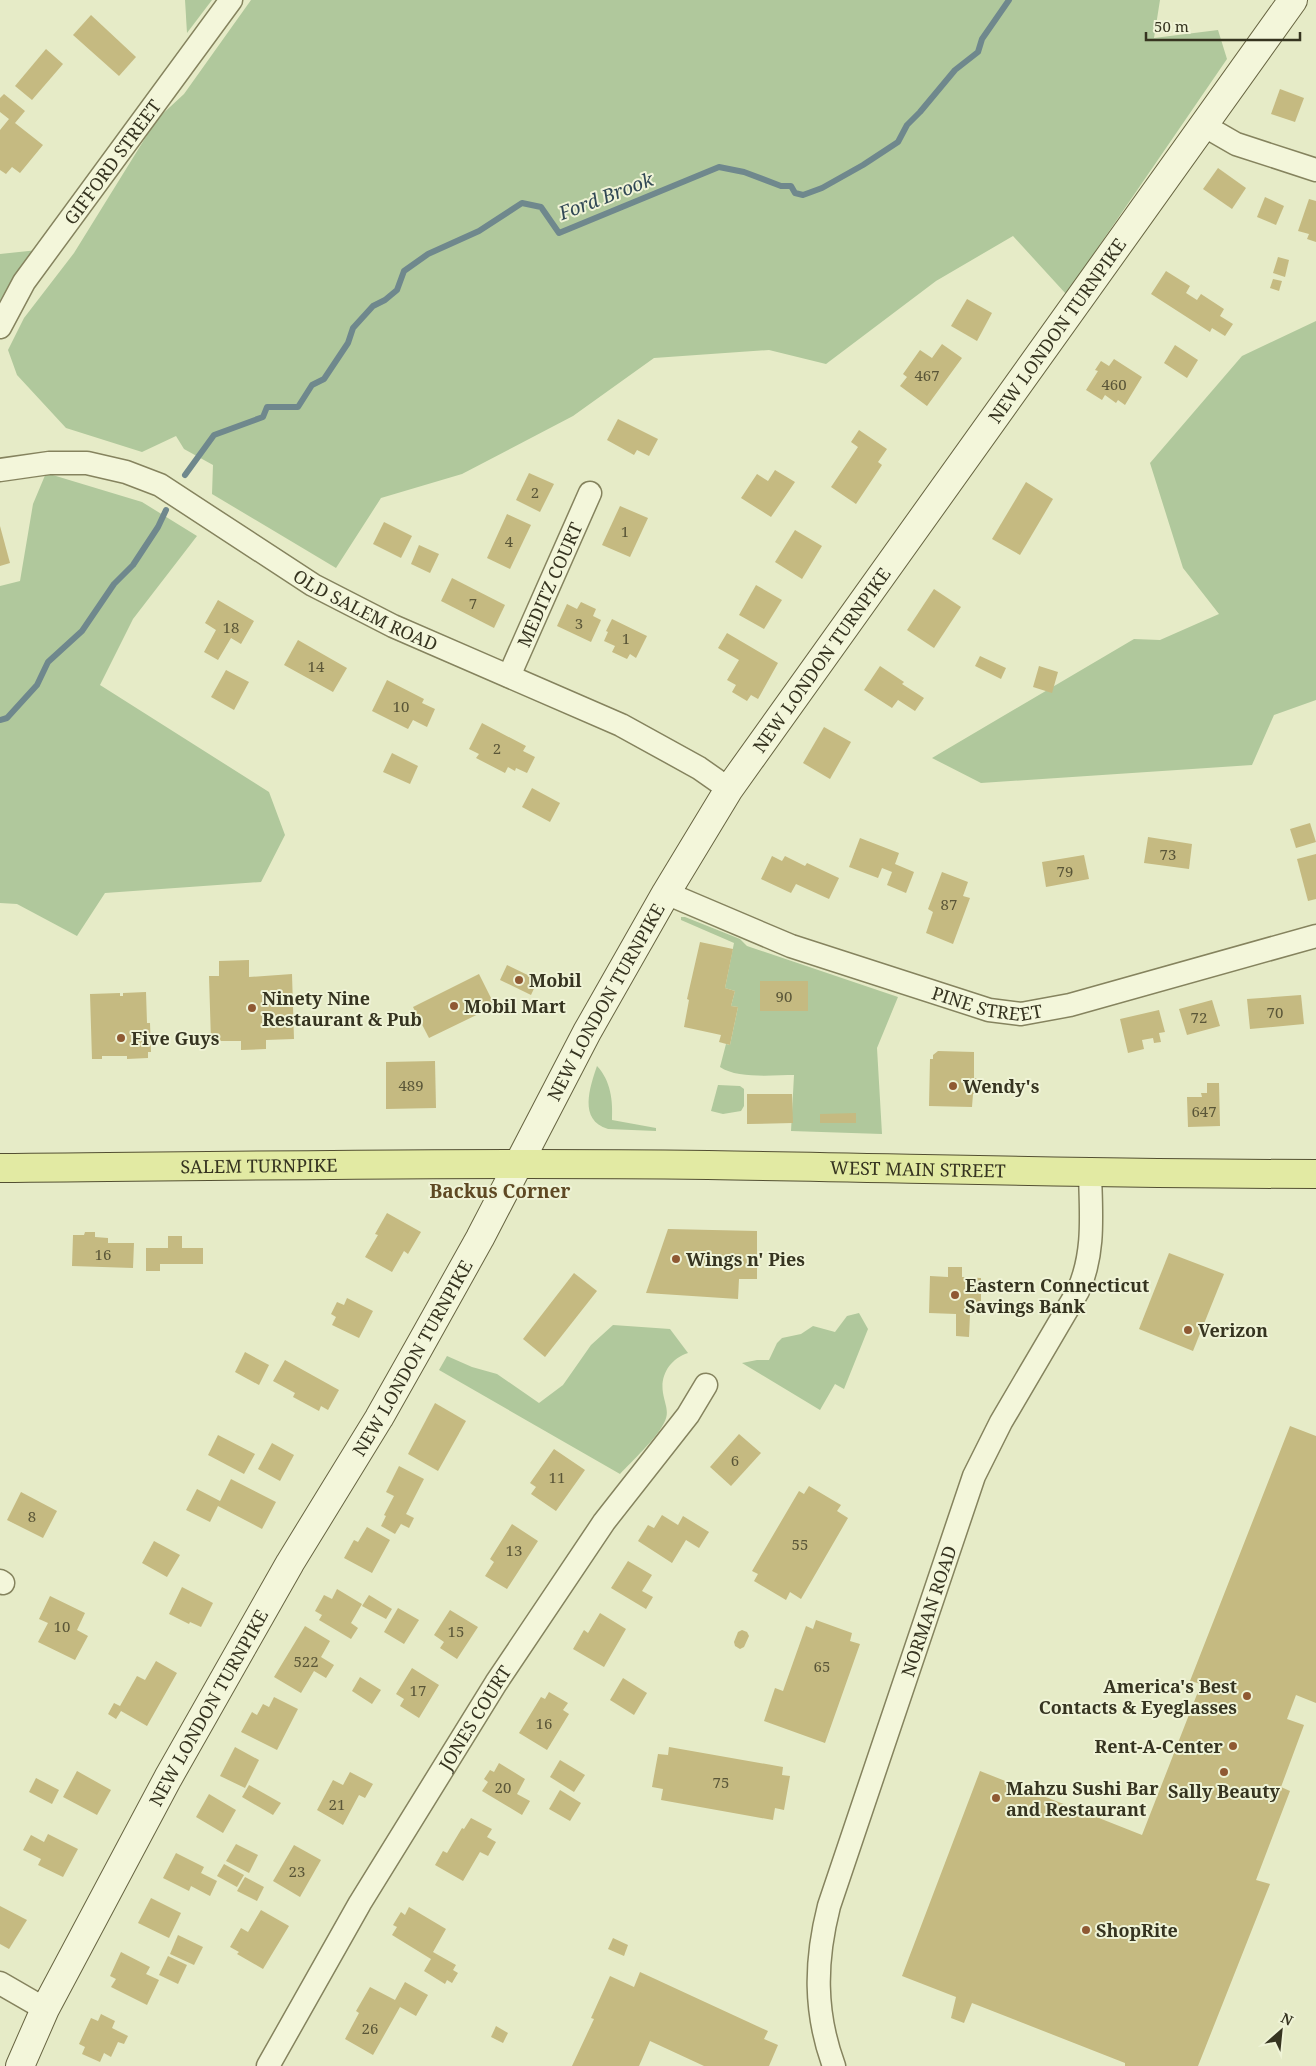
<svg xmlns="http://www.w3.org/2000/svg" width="1316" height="2066" viewBox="0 0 1316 2066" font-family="'Noto Serif',serif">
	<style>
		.green { fill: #b0c89c }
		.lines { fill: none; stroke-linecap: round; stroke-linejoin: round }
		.stream { stroke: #6f888d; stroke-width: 6 }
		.building { fill: #c5ba81 }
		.street-casing { stroke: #85835e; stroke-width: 25 }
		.secondary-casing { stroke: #676441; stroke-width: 30 }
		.primary-casing { stroke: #534f32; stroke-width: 30 }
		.street { stroke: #f3f6da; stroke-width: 22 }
		.secondary { stroke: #f3f6da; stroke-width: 28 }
		.primary { stroke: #e2eaa3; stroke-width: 28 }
		.poi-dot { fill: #8f5933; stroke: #eff3d6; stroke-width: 2 }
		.labels { text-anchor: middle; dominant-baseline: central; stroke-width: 4; stroke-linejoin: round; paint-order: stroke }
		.number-label { font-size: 15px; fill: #5a5638 }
		.street-label { font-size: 18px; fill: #363420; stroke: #eff3d6 }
		.poi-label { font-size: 18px; font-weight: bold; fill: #363420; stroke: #eff3d6; text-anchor: start }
		.water-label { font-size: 19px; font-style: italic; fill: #314855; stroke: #eff3d6 }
		.neighbourhood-label { font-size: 19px; font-weight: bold; fill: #5f4924; stroke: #eff3d6 }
	</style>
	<rect width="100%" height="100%" fill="#e6ebc7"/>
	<g class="green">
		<polygon points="185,0 212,0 187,33"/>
		<polygon points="251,0 1160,0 1154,38 1218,30 1227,59 1066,294 1013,236 936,281 826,364 769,350 654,358 573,416 462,474 381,498 336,568 212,494 213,465 184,449 176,436 142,452 66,428 17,375 8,350 24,318 74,253 157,119 184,94"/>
		<polygon points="38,250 0,309 0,254"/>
		<polygon points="1316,321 1316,700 1274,715 1252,765 981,783 932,758 1134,639 1160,640 1219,614 1183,568 1150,463 1242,356"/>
		<polygon points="46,473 142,502 197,536 133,619 100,685 269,792 285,835 261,882 105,893 77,936 17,904 0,903 0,586 20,581 33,504"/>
		<path d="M 681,917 L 685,917 L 740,939 L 747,946 L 898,997 L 877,1048 L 882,1134 L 791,1131 L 794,1075 C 774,1075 737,1079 720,1067 L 726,1044 L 730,1045 L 738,1007 L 731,1006 L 735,991 L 725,988 L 734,943 L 681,920 Z"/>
		<path d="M 597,1066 C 611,1081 613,1101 612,1120 L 656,1128 L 656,1131 L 608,1129 C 578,1120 590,1087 597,1066 Z"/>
		<polygon points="718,1085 740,1086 744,1089 744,1106 741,1111 723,1114 711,1111"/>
		<polygon points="859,1313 868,1329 844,1389 835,1384 820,1410 742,1363 757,1360 769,1360 777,1343 782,1338 801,1334 813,1326 835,1332 847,1316"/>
		<path d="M 613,1325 L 670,1329 L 688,1353 C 670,1359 660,1375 663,1393 C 665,1405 670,1412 664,1423 C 656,1439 633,1460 620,1474 L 439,1370 L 447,1356 L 472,1367 L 497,1374 L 539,1403 L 563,1385 L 591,1345 Z"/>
	</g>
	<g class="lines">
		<g class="stream">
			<polyline points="185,475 214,435 263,417 267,407 298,407 312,385 324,379 348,343 353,328 373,306 385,300 397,290 404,271 428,254 479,231 522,203 541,207 559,233 719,167 744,172 781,186 791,186 795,193 803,195 822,188 863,165 898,142 907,125 920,112 955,70 978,52 982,39 1009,0"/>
			<polyline points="0,720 7,718 37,685 48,662 82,631 114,584 133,565 158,527 166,510"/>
		</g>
	</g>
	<g class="building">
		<polygon points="91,15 136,57 119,76 73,35"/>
		<polygon points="46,49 63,64 32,100 15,86"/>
		<polygon points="1280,89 1304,98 1295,122 1271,114"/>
		<polygon points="4,94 25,111 15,123 43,145 20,173 12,167 6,174 0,170 0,130 9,119 0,112 0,98"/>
		<polygon points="1218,168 1246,188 1232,209 1203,189"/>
		<polygon points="1265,197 1284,206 1276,225 1257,217"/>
		<polygon points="1309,199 1316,201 1316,242 1307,239 1309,234 1298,231"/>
		<polygon points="1278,257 1289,260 1285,277 1273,273"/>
		<polygon points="1166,271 1190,286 1186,293 1197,300 1201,294 1224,309 1220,316 1233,324 1225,336 1212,328 1210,332 1151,294"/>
		<polygon points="1273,279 1282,281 1279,291 1270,288"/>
		<polygon points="967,299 992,313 977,341 951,326"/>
		<polygon points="942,344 962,358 927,406 900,386 907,377 903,374 920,350 932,358"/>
		<polygon points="1175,345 1198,360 1187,378 1164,363"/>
		<polygon points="1114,359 1142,377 1125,405 1118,400 1116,403 1105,395 1102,400 1086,390 1098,371 1095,370 1101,361 1109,366"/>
		<polygon points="618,419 658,439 649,456 637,450 634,455 607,440"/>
		<polygon points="859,430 887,449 878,462 882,465 856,504 831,487 858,447 851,442"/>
		<polygon points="775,470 795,482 771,517 741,498 757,474 768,481"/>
		<polygon points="529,473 554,484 540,512 516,500"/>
		<polygon points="1026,482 1053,499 1020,555 992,539"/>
		<polygon points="620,506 648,518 630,557 602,545"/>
		<polygon points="507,514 531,525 510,569 487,558"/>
		<polygon points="384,522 412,536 401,558 373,544"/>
		<polygon points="0,526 10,563 0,566"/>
		<polygon points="795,530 822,546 802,579 775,562"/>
		<polygon points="419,545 439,554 430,573 411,564"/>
		<polygon points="452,578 505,605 494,628 441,601"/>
		<polygon points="756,585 782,600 764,629 739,615"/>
		<polygon points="934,589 961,607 934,648 907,630"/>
		<polygon points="218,600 254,621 241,644 231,638 218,660 204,652 216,630 205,623"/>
		<polygon points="581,602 596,609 593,616 601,620 591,642 557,626 567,604 577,609"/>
		<polygon points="612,619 647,636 636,658 630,654 627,659 612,652 615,646 604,641 608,632 606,631"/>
		<polygon points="727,633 778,663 758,699 751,695 747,701 732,692 736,685 727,680 739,660 718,648"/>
		<polygon points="298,640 347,668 333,692 284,665"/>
		<polygon points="980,656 1006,668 1001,679 975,666"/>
		<polygon points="880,666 904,682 902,684 924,698 915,711 898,700 892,708 864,690"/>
		<polygon points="1039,666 1058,672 1052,693 1033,687"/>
		<polygon points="226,670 249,682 234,710 211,697"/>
		<polygon points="387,680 424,699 422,703 435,709 427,727 413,720 408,729 372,711"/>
		<polygon points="482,723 526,746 523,751 535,757 527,773 516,768 515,771 508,767 505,773 476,758 479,754 469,749"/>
		<polygon points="824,727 851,742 830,779 803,763"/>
		<polygon points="392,753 418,766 410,784 383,772"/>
		<polygon points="532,788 560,803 550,822 522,807"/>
		<polygon points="1310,823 1316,842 1296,848 1290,829"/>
		<polygon points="1148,837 1192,844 1189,869 1144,863"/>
		<polygon points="860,838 899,853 895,864 914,872 906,893 887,885 892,872 882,868 878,878 849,867"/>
		<polygon points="1316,854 1316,899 1308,901 1297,859"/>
		<polygon points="1084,855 1089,879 1046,887 1042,862"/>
		<polygon points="772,856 782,861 785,856 805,866 807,863 839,878 829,899 796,884 791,893 761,879"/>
		<polygon points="942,872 968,882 963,896 970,898 953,944 926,933 933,912 928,909"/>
		<polygon points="700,942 733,949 725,988 735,991 731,1006 738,1007 730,1045 719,1042 721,1035 684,1027 689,1000 687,999"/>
		<polygon points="249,960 249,977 292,974 294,1039 266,1040 266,1049 241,1050 241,1041 211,1041 209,976 219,976 219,961"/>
		<polygon points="507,965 538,980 531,995 500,980"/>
		<polygon points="479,974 495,1006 429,1038 413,1007"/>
		<rect x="760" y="981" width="48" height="30"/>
		<polygon points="146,992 147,1023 150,1023 151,1052 148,1052 148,1058 127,1059 127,1056 102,1056 102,1059 92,1059 90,994 120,993 120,996 123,996 123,993"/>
		<polygon points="1301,995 1304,1024 1250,1029 1247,999"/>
		<polygon points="1212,1000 1220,1026 1187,1035 1179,1009"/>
		<polygon points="1159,1010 1165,1032 1159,1033 1161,1042 1154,1043 1153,1038 1142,1040 1144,1049 1128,1053 1120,1019"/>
		<polygon points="938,1051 974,1052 974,1078 977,1078 976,1094 973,1094 972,1107 929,1106 930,1059 933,1059 933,1055"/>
		<polygon points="435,1061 436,1108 386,1109 386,1062"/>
		<polygon points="1207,1083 1219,1083 1220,1126 1188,1127 1187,1097 1202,1097 1201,1093 1207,1093"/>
		<polygon points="747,1094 792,1094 793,1123 747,1124"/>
		<polygon points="856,1113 856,1123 820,1123 820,1114"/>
		<polygon points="387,1213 421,1232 408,1254 404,1251 392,1272 365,1257 378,1235 375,1234"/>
		<polygon points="668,1229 757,1231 757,1279 739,1279 738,1299 646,1293"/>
		<polygon points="85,1232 95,1232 95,1237 108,1238 108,1243 134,1243 133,1268 72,1266 73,1235 84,1235"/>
		<polygon points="168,1236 182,1236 182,1248 203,1248 203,1264 160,1264 160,1271 146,1271 146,1248 168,1248"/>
		<polygon points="1169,1253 1224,1274 1193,1351 1139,1329"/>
		<polygon points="948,1267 962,1267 962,1277 981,1278 981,1314 970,1314 969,1337 956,1336 956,1314 929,1313 930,1276 948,1277"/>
		<polygon points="574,1273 597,1291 545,1357 523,1339"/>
		<polygon points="347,1298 373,1311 359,1338 332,1325 336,1317 331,1314 337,1302 344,1305"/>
		<polygon points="245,1352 269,1365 259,1385 235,1372"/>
		<polygon points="285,1360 339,1390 328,1410 321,1406 319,1411 293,1397 295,1393 273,1381"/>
		<polygon points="435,1403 466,1421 438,1471 408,1454"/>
		<polygon points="1290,1426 1316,1436 1316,1703 1296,1695 1287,1719 1304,1725 1281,1787 1290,1791 1256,1880 1270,1884 1198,2066 1125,2066 1125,2063 972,2003 964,2023 951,2018 956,1997 902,1976 980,1771 1142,1835 1201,1684 1190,1681"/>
		<polygon points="739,1434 761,1453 731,1486 710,1467"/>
		<polygon points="218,1435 255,1454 244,1474 208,1455"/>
		<polygon points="272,1443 294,1455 280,1481 258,1469"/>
		<polygon points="554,1449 585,1470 556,1511 531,1494 536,1487 530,1483"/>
		<polygon points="399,1466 424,1479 406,1514 414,1518 409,1528 401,1524 395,1534 381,1526 386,1516 384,1515 394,1496 386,1492"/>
		<polygon points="231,1479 276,1502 262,1529 218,1506 210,1522 186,1510 197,1489 220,1501"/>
		<polygon points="809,1486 841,1505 837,1511 848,1518 801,1599 790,1592 786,1600 754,1581 758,1574 752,1571 799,1491 804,1494"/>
		<polygon points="21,1492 57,1511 43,1538 7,1520"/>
		<polygon points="662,1515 678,1525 683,1516 709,1532 699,1548 686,1540 672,1563 638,1541 648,1525 654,1528"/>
		<polygon points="512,1524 538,1541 507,1589 485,1576 494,1562 490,1559"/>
		<polygon points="367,1527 390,1540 372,1573 344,1558 354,1540 358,1542"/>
		<polygon points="154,1541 180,1555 167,1577 142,1563"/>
		<polygon points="628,1561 652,1575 642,1591 653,1597 646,1609 611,1588"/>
		<polygon points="182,1587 213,1603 201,1627 190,1622 189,1624 169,1614"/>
		<polygon points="337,1589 362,1604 351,1623 358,1628 351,1639 319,1620 322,1615 315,1611 324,1595 332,1599"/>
		<polygon points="369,1595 392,1609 386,1619 362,1606"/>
		<polygon points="50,1596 85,1613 77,1630 88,1636 75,1660 38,1642 48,1623 39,1619"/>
		<polygon points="398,1608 419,1620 404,1644 384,1632"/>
		<polygon points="450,1610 478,1627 457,1659 440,1648 444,1642 434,1635"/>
		<polygon points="600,1613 626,1629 604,1667 573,1649 584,1630 588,1633"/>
		<polygon points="816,1620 852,1633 850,1641 860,1644 825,1743 764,1721 775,1688 783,1691 806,1626 813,1629"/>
		<polygon points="305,1626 330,1641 321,1657 334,1665 326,1678 314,1671 301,1693 274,1677"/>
		<polygon points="742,1630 747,1632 749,1636 744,1647 740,1649 735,1646 734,1642 738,1632"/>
		<polygon points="156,1661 177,1673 147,1726 121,1711 116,1719 108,1714 114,1703 120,1706 137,1676 145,1680"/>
		<polygon points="412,1668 439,1685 419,1718 400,1706 404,1699 396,1694"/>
		<polygon points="360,1677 381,1690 372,1704 352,1691"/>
		<polygon points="623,1678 647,1693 634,1715 610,1700"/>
		<polygon points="549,1692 568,1703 563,1710 569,1714 547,1750 519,1733 541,1697 545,1699"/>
		<polygon points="274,1697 298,1709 277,1750 241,1732 252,1712 257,1715 263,1704 269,1707"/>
		<polygon points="235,1747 259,1760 245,1788 220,1776"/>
		<polygon points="669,1747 783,1767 782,1775 790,1776 784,1810 775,1808 773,1820 661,1800 663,1789 652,1787 658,1754 668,1755"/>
		<polygon points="560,1760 585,1775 574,1792 550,1777"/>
		<polygon points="499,1763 525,1779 517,1794 530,1801 522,1815 482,1791 488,1782 484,1779 490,1770 494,1772"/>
		<polygon points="77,1771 111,1790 97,1815 63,1797"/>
		<polygon points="350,1772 373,1784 365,1798 359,1795 343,1825 317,1810 333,1780 343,1785"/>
		<polygon points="36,1778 59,1790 52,1804 29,1792"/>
		<polygon points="249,1785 281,1803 273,1815 242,1797"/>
		<polygon points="560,1790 581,1803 570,1821 549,1809"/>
		<polygon points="209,1794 236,1810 223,1833 196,1817"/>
		<polygon points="471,1818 492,1829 487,1837 496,1842 488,1856 480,1852 463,1881 435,1865 443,1851 447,1853 462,1828 464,1829"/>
		<polygon points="48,1834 78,1849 63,1877 38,1865 41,1859 23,1850 31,1835 44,1842"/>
		<polygon points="236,1844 258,1855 249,1873 226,1861"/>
		<polygon points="294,1845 321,1860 300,1897 273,1881"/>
		<polygon points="176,1853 204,1867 201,1873 217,1881 210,1896 191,1886 189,1891 163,1878"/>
		<polygon points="224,1864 244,1875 237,1887 217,1876"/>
		<polygon points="245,1877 264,1887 257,1901 237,1891"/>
		<polygon points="151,1898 181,1913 169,1938 138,1923"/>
		<polygon points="0,1906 27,1920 9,1949 0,1944"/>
		<polygon points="409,1907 446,1929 433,1952 456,1965 453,1970 458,1973 452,1983 447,1980 445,1984 424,1971 431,1959 392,1935 397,1927 393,1925 401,1912 405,1915"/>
		<polygon points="261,1910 289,1926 263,1969 237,1954 239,1952 230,1947 241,1928 248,1932"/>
		<polygon points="178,1935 203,1947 194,1965 170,1954"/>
		<polygon points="613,1938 628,1945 624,1956 608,1949"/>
		<polygon points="121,1952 150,1967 146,1974 159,1980 147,2005 111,1987 116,1979 110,1976"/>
		<polygon points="168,1956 187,1965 178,1984 159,1975"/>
		<polygon points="640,1972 768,2031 764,2039 778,2045 769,2066 704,2066 650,2041 639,2066 572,2066 594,2019 591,2018 610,1976 634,1987"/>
		<polygon points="405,1982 428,1995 416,2016 400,2007 373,2055 345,2039 359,2013 356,2011 370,1987 395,2000"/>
		<polygon points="101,2014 115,2021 112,2028 128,2036 124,2044 118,2042 111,2057 104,2053 100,2062 82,2054 85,2047 79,2044 91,2018 98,2021"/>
		<polygon points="496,2026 508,2033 503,2043 491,2037"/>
	</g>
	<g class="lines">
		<g class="street-casing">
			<g id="street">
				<polyline points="1203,125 1236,144 1316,170"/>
				<path id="s1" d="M 0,327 L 24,282 L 231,0"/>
				<path id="s2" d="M 0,470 L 49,463 L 87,463 L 126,472 L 160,485 L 313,585 L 393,626 L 621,725 L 699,768 L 729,789"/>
				<path id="s3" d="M 509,676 L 590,493"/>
				<path id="s4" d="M 666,893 L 791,946 L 989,1010 L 1021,1014 L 1070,1005 L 1316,936"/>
				<polyline points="0,1581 3,1583"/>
				<polyline points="0,1983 45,2009"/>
				<path id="s5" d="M 268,2066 L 360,1903 L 496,1683 L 604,1522 L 688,1415 L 706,1385"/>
				<path id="s6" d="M 834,2066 C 814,2012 815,1961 829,1906 L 974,1476 L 1001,1422 L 1078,1291 C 1095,1253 1091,1214 1090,1173"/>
			</g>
		</g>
		<g class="secondary-casing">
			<g id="secondary">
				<path id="s7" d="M 20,2066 L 45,2009 L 168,1778 L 290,1563 L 379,1418 L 418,1349 L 480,1238 L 587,1032 L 666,893 L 729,789 L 1293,0"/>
			</g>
		</g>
		<g class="primary-casing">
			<g id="primary">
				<path id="s8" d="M 0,1168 C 236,1166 472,1162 708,1165 C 910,1168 1113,1174 1316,1174"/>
			</g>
		</g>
		<use href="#street" class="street"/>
		<use href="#secondary" class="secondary"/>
		<use href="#primary" class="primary"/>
	</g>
	<g class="poi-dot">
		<circle cx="519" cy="980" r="5"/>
		<circle cx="454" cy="1006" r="5"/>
		<circle cx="252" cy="1008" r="5"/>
		<circle cx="121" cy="1038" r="5"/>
		<circle cx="953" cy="1086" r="5"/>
		<circle cx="676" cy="1259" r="5"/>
		<circle cx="955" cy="1295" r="5"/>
		<circle cx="1188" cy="1330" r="5"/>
		<circle cx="1247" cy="1696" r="5"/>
		<circle cx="1233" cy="1746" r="5"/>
		<circle cx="1224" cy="1772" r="5"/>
		<circle cx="996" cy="1798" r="5"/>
		<circle cx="1086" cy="1930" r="5"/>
	</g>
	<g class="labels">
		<g class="number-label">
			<text x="927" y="375">467</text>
			<text x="1114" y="384">460</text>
			<text x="535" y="492">2</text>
			<text x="625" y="531">1</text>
			<text x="509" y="541">4</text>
			<text x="473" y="603">7</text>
			<text x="579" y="623">3</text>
			<text x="231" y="627">18</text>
			<text x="626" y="638">1</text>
			<text x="316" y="666">14</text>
			<text x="401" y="706">10</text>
			<text x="497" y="748">2</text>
			<text x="1168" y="854">73</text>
			<text x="1065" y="871">79</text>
			<text x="949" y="904">87</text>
			<text x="784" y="996">90</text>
			<text x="1275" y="1012">70</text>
			<text x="1199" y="1017">72</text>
			<text x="411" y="1085">489</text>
			<text x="1204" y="1111">647</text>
			<text x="103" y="1254">16</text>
			<text x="735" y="1460">6</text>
			<text x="557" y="1477">11</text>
			<text x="32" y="1516">8</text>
			<text x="800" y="1544">55</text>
			<text x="514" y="1550">13</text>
			<text x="62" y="1626">10</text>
			<text x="456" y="1631">15</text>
			<text x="306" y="1661">522</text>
			<text x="822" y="1666">65</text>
			<text x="418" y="1690">17</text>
			<text x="544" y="1723">16</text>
			<text x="721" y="1782">75</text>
			<text x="503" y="1787">20</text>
			<text x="337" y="1804">21</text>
			<text x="297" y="1871">23</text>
			<text x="370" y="2028">26</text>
		</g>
		<g class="street-label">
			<text stroke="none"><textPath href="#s1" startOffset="200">GIFFORD STREET</textPath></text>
			<text stroke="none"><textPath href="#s7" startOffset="2025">NEW LONDON TURNPIKE</textPath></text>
			<text stroke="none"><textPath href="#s3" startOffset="100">MEDITZ COURT</textPath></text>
			<text stroke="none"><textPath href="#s2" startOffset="405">OLD SALEM ROAD</textPath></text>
			<text stroke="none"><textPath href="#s7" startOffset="1620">NEW LONDON TURNPIKE</textPath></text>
			<text stroke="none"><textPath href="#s4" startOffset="341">PINE STREET</textPath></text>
			<text stroke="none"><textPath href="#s7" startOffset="1215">NEW LONDON TURNPIKE</textPath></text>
			<text stroke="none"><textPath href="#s8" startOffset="259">SALEM TURNPIKE</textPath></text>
			<text stroke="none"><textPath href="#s8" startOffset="918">WEST MAIN STREET</textPath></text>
			<text stroke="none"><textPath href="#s7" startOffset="810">NEW LONDON TURNPIKE</textPath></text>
			<text stroke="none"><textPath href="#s6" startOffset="474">NORMAN ROAD</textPath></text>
			<text stroke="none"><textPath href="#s7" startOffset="405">NEW LONDON TURNPIKE</textPath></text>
			<text stroke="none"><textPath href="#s5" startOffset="405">JONES COURT</textPath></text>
		</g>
		<g class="poi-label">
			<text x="529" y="980">Mobil</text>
			<text x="262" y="998">Ninety Nine<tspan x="262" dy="21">Restaurant &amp; Pub</tspan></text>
			<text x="464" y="1006">Mobil Mart</text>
			<text x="131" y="1038">Five Guys</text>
			<text x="963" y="1086">Wendy's</text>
			<text x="686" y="1259">Wings n' Pies</text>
			<text x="965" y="1285">Eastern Connecticut<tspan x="965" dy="21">Savings Bank</tspan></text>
			<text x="1198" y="1330">Verizon</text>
			<text x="1237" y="1686" text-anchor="end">America's Best<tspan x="1237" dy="21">Contacts &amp; Eyeglasses</tspan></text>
			<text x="1223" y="1746" text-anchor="end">Rent-A-Center</text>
			<text x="1006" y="1788">Mahzu Sushi Bar<tspan x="1006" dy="21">and Restaurant</tspan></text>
			<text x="1224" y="1791" text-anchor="middle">Sally Beauty</text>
			<text x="1096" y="1930">ShopRite</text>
		</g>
		<g class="water-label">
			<text transform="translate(606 196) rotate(-21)">Ford Brook</text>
		</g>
		<g class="neighbourhood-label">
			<text x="500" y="1191">Backus Corner</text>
		</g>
	</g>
	<g transform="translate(1281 2031) rotate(27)" stroke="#eff3d6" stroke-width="4" paint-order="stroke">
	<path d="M0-4L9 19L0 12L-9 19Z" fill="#363420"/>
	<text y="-8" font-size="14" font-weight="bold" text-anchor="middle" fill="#363420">N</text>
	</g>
	<path d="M1146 32v8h154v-8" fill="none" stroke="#363420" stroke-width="2.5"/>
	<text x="1154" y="32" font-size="15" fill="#363420" stroke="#eff3d6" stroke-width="4" paint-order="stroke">50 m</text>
</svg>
